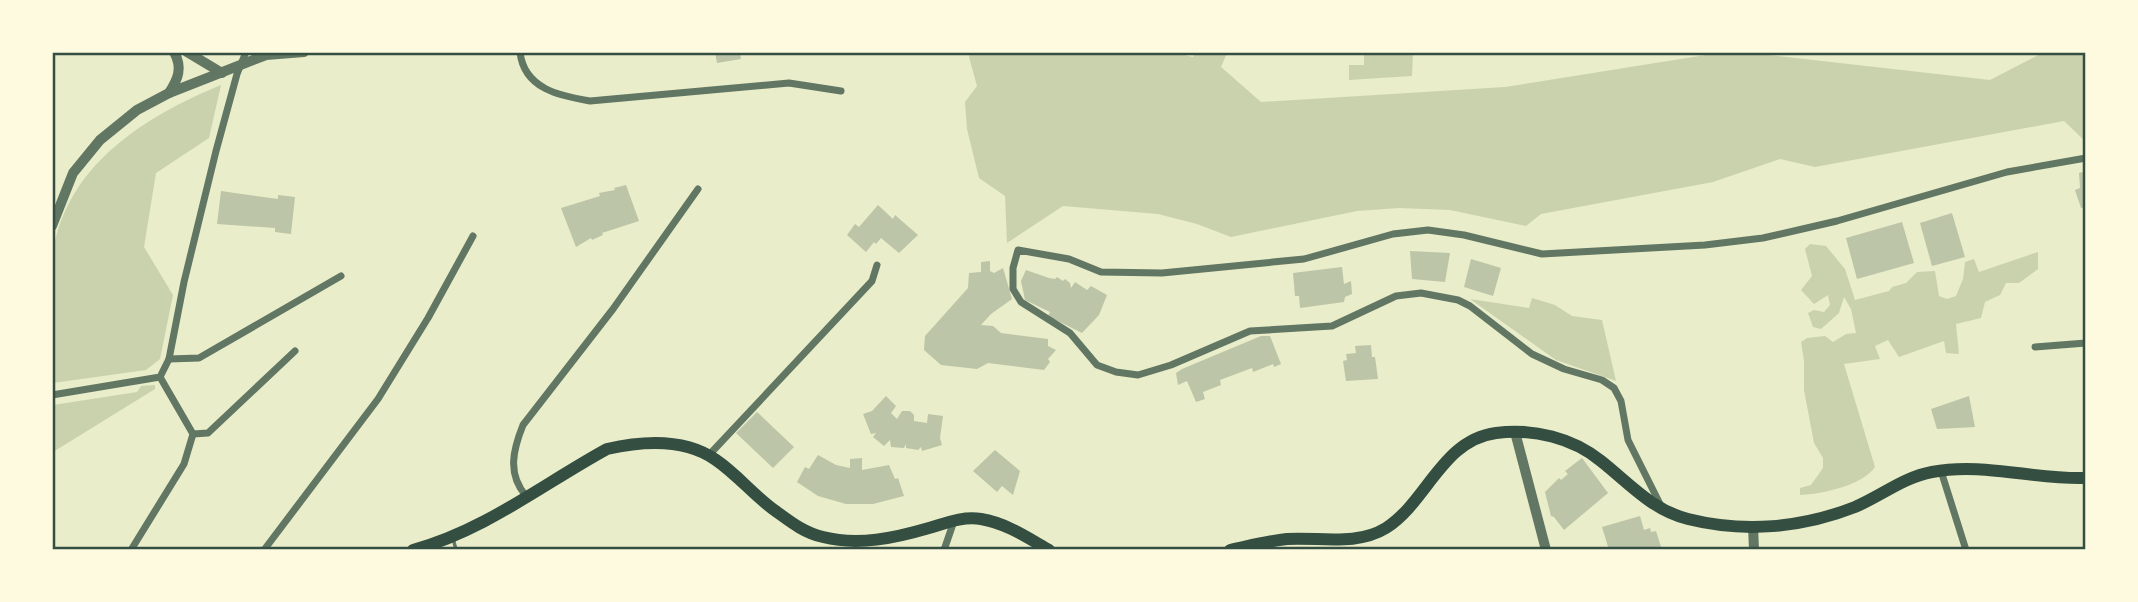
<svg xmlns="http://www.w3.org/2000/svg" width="2138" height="602" viewBox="0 0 2138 602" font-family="'Space Grotesk',sans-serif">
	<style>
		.green { fill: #cad2ad }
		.building { fill: #bcc5a7 }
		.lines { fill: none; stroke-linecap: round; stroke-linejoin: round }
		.service { stroke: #617663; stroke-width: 3.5 }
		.minor { stroke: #617663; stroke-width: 7 }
		.tertiary { stroke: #617663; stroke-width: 10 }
		.primary { stroke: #344e41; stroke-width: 12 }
		.neatline { fill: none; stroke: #344e41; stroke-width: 2.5 }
	</style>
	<rect width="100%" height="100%" fill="#e9edc9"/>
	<g class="green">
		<polygon points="970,53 1171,52 1193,57 1195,53 1227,53 1221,67 1261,102 1505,87 1718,53 1752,53 1990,80 2042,53 2085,53 2085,141 2064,121 1815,167 1780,159 1713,182 1541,214 1526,226 1450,210 1399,208 1357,211 1231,237 1197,224 1158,214 1063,206 1007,243 1005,196 979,178 967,129 965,102 977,86 969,57"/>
		<polygon points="1364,53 1413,53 1412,76 1349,80 1349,65 1364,65"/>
		<path d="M 221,85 L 209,138 L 156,173 L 144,247 L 173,295 L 160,359 L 146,370 L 53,383 C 52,344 49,300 52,260 C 62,168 143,117 221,85 Z"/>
		<path d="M 1810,244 L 1826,246 L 1845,269 L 1855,300 L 1889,291 L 1892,287 L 1906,283 L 1917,272 L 1935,271 L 1939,296 L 1947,299 L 1956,296 L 1963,279 L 1965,262 L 1974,259 L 1979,272 L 2038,252 L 2038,269 L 2019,283 L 2006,283 L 2000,295 L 1985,302 L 1981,318 L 1956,324 L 1959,354 L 1946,353 L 1944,341 L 1899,357 L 1888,340 L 1875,346 L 1880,359 L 1844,364 L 1875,467 C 1862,486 1821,494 1800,495 L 1800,488 L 1811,485 L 1823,468 L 1823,458 L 1814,443 L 1804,390 L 1804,361 L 1801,342 L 1807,338 L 1825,336 L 1833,342 L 1846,334 L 1856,333 L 1851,309 L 1844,297 L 1839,313 L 1821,329 L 1813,327 L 1808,313 L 1814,310 L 1824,312 L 1830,305 L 1828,295 L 1814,304 L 1801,290 L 1812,276 L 1805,249 Z"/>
		<polygon points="1532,298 1555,305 1572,316 1602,320 1616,381 1556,360 1470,299 1529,308"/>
		<polygon points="155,385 155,389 53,452 53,405 137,392 141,386"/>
	</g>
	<g class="building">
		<polygon points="715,52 740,52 741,59 717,63"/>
		<polygon points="2086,171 2086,207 2081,208 2075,190 2080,188 2079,173"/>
		<polygon points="626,185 639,221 602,233 603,235 592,240 591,238 576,247 561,208 600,196 599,193 615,190 614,188"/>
		<polygon points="221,191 278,199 278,195 295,197 291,234 275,232 275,228 217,224"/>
		<polygon points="878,205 893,219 895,215 918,235 899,253 881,238 876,244 874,242 866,252 847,235 855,224 859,227"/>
		<polygon points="1952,213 1965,257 1932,266 1920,223"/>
		<polygon points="1902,222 1914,263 1857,279 1846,238"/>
		<polygon points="1410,251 1450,253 1445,282 1412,279"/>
		<polygon points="1471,259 1501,268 1493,296 1464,287"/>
		<polygon points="990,261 990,271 994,273 1003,268 1012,299 991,314 981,325 993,326 1001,333 1048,339 1048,346 1056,350 1048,359 1050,362 1044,370 988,363 977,369 941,365 924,350 925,336 968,288 969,273 981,272 981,262"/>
		<polygon points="1342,267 1344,284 1351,281 1352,294 1345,297 1344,302 1300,308 1299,296 1295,296 1293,273"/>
		<polygon points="1026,270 1049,278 1055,279 1057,277 1063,281 1065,279 1070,283 1071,288 1075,282 1087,290 1091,286 1107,295 1099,315 1082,333 1048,316 1050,312 1025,300 1021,281"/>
		<polygon points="1261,336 1270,336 1281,364 1274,367 1273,364 1253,372 1252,368 1220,380 1221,385 1203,392 1205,399 1196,402 1187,381 1178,385 1176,373 1182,369"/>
		<polygon points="1371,345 1372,357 1375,357 1378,379 1346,381 1343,361 1347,360 1346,354 1356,353 1355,346"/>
		<polygon points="886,396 896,406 891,413 897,419 902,411 910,411 914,415 914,421 927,423 928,414 943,416 940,438 942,445 922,451 921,447 918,450 906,448 906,444 904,448 891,447 890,440 884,446 873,437 876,433 871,434 863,414 872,411"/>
		<polygon points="1969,396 1975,427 1937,429 1931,409"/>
		<polygon points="757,412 794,447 773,468 736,433"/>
		<polygon points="995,450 1020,471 1013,495 1002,486 997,492 973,471"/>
		<polygon points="818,455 836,465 850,468 850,459 862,458 862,470 889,465 895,479 898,478 904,496 873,504 846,504 818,496 797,482 805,467 809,469"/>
		<polygon points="1582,458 1608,493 1564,530 1554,517 1551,516 1545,492 1559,478 1561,480 1568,474 1565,471"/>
		<polygon points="1640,516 1644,530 1650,528 1651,532 1656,531 1662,550 1609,550 1602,527"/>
	</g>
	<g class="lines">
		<polyline class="service" points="453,538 456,550"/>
		<g class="minor">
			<path d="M 520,52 C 524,89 560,96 590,101 L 789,83 L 841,91"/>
			<polyline points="2035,347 2086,343"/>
			<polyline points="169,359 199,358 341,276"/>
			<polyline points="52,395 160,377 169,359 184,282 216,151 237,74 246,52"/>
			<polyline points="193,434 208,433 295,351"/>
			<polyline points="709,455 872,281 877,265"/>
			<polyline points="1941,471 1966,550"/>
			<path d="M 526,496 C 507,474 513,450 523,425 L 613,309 L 698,189"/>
			<polyline points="1661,506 1628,440 1621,401 1614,388 1602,380 1564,369 1532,354 1470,306 1458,300 1421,293 1396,296 1332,326 1250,331 1171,365 1138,375 1116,372 1097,365 1070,333 1021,302 1013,289 1013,268 1018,250 1069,259 1101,272 1162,273 1304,259 1393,234 1428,230 1464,235 1542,254 1705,245 1763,238 1837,221 2007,172 2086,158"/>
			<polyline points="131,550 184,464 193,434 160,377"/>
			<polyline points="264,550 378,399 428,318 473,236"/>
			<polyline points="944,550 954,521"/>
		</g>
		<g class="tertiary">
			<polyline points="187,52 222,73"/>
			<path d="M 169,93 C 178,79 183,68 174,52"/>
			<polyline points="52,226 73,173 100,140 137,110 169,93 266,55 304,52"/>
			<polyline points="1515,432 1546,550"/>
			<polyline points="1753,526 1754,550"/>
		</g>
		<g class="primary">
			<path d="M 413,550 C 484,531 543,484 607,449 C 642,441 685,438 716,460 C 738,475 755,497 777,512 C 792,523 805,533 823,537 C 858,546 895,538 929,528 C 946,523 963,516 981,519 C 1006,523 1028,538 1049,550"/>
			<path d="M 1230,550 C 1249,546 1268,541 1287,539 C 1320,537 1357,546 1386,528 C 1427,502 1442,440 1496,433 C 1533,428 1573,438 1601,461 C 1630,484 1652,510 1688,519 C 1744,533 1802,528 1855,507 C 1881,496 1904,477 1932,472 C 1983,462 2035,480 2086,478"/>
		</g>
	</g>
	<rect width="2138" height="602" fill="none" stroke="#fefae0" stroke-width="108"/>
	<rect x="54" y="54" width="2030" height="494" class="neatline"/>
</svg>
